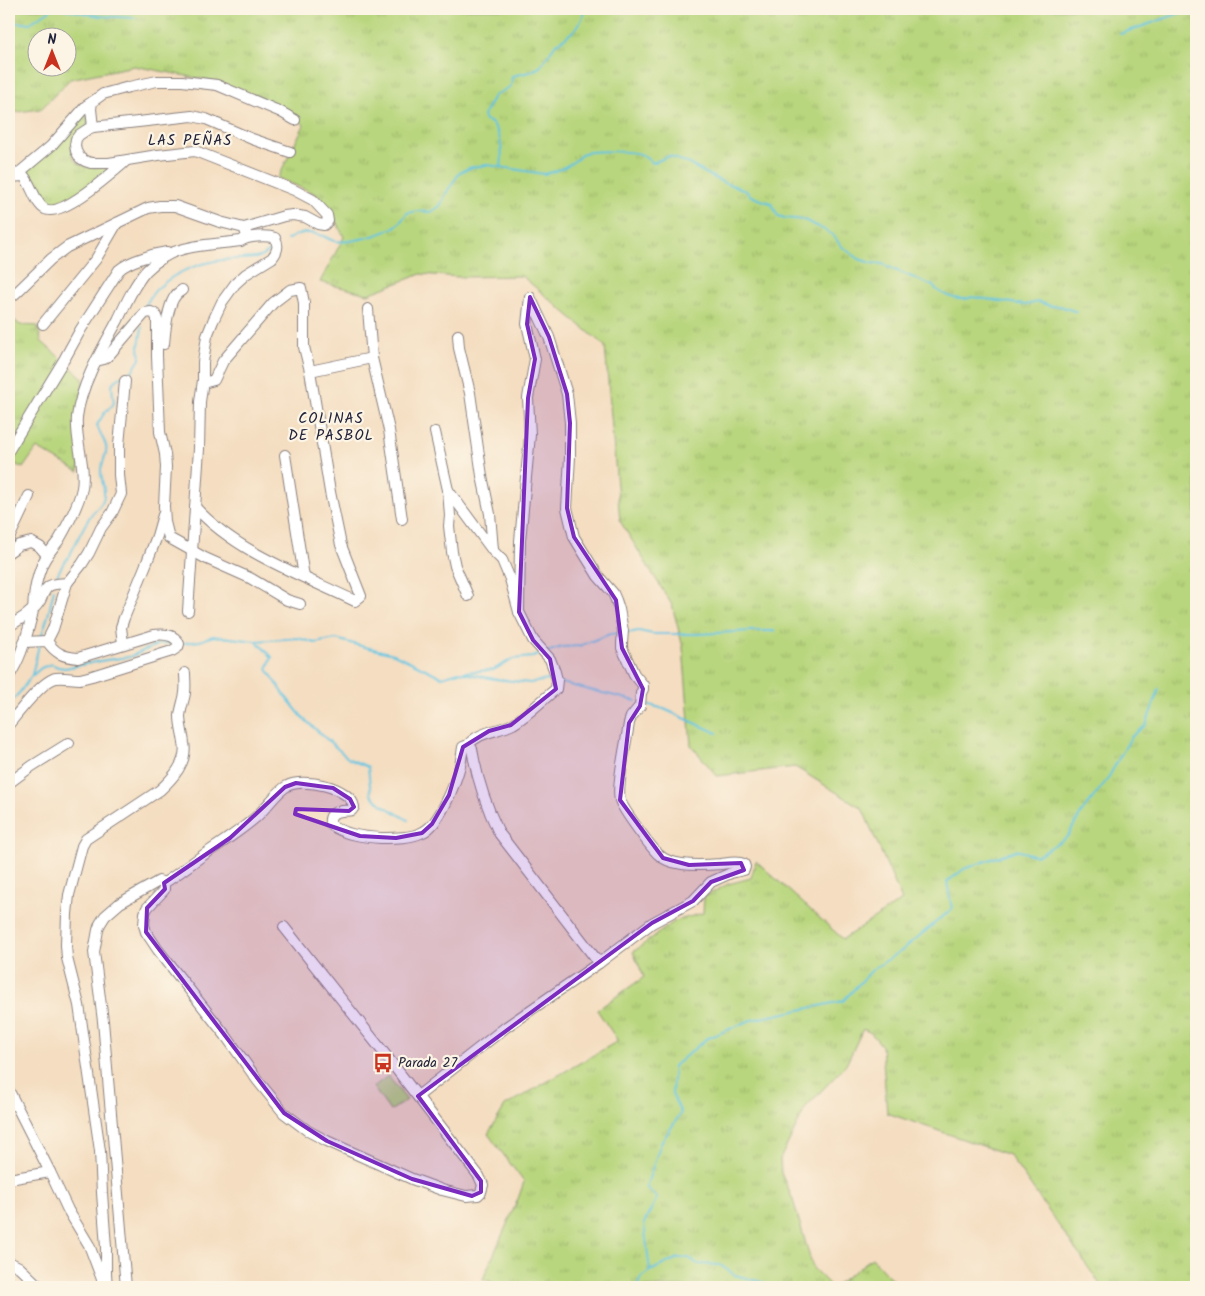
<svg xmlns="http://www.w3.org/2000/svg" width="1205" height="1296" viewBox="0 0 1205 1296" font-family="Kalam,sans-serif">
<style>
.grass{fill:url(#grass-tufts);stroke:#6d7c5c;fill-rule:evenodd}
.pitch{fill:#b8d67d;stroke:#6d7c5c}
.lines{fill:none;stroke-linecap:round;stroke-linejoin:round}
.stream{stroke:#64c5e2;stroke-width:2}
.minor-casing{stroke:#8b807e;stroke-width:12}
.minor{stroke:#fff;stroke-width:10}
.marked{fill:#7b2cbf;fill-opacity:0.2;stroke:#7b2cbf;stroke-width:4;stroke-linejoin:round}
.labels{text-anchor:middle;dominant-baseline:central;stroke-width:4.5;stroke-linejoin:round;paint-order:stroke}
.poi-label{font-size:14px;fill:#22223b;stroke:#fcf5e5;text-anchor:start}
.neighbourhood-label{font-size:15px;letter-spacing:1px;fill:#22223b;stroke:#fcf5e5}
</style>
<defs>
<pattern id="grass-tufts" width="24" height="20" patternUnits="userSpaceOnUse" patternTransform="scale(1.25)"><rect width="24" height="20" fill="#b8d67d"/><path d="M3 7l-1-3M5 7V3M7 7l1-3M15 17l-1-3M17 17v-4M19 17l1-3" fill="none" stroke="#9eb76d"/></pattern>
</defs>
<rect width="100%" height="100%" fill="#fcf5e5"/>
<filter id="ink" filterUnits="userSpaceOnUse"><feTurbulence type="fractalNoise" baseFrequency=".02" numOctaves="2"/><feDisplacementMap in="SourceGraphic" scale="10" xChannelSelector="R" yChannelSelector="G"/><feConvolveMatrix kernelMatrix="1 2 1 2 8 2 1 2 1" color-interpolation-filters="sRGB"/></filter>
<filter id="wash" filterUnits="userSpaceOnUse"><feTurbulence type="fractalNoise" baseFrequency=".0096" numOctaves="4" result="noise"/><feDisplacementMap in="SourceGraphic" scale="20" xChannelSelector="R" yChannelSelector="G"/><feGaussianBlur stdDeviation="1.12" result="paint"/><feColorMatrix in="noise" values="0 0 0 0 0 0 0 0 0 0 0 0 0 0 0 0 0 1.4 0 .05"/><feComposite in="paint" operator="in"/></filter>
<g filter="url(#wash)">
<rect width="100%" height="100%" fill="#f4ddc0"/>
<g class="grass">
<path d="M9,9h111l22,2v-2h1054v1278h-94l-93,-132 -122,-42 -5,-67 -11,-13 -8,-4 -17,36 -40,42 -26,52 1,14 12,27 20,68 19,19h-325l-24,-8 35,-80 6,-17 -36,-48 17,-28 113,-65 -21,-31 47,-33 -11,-25 42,-31 28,-8 1,-16 24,-13 23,-6 5,-17 87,78 59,-39 -40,-92 -67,-41 -78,9 -26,-31 -8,-98 -11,-42 -52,-84 -15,-175 -83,-70 -63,1 -38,-3 -53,20 -48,-12 24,-45 -14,-27 -14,-16 -38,-16 26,-53 -7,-8 -84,-36 -79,-15 -64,13 -29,30 -32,4zM38,38h30v30h-30z"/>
<path d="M87,109l1,16 -17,23c1,3 1,8 3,11 9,13 30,7 43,6l-18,17 -39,23 -8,1 -7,-3 -17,-27 -1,-4z"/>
<polygon points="9,316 20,325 38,326 41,341 83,378 79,472 37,448 23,468 9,461"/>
<polygon points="872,1258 899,1287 833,1287"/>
</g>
<polygon class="pitch" points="388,1076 407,1100 390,1111 373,1087"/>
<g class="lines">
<g class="stream">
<polyline points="64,9 99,16 136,18"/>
<polyline points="9,23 30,23 52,9"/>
<polyline points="1120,34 1192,9"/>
<path d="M501,168c2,-14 1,-44 -16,-48l-2,-4 11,-20 17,-10 1,-10 18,-4 10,-5 15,-22 16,-12 6,-6 5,-8 3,-10"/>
<path d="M287,240c12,-8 22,-9 36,-4 4,2 8,4 11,5 15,3 52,-7 63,-16 4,-3 7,-8 10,-12l11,-2 12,1 4,-2 6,-4 8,-16 12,-18 12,-5 16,-2 56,9c13,-2 22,-7 32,-14 2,-2 4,-4 6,-6 7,-4 49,-3 58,0 4,2 9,6 13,9l16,-7 18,7 37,20 14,4 8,4 5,5 10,4 10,3 7,13 7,2 19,2 15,7 14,8 8,11 18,13 12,4 12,1 5,3 45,19c5,7 23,14 31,13 2,0 6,-1 8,-2l53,8 13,-3 13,4h9l17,6"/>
<path d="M144,308c4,-6 7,-14 13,-19 21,-20 50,-29 78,-30 16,-1 23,2 36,-9"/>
<path d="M56,580c3,-14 9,-16 15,-27 6,-13 12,-26 20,-38 4,-5 10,-9 12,-15 4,-10 -3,-21 -2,-31 1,-8 7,-14 5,-23 -2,-7 -7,-13 -9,-21l8,-13 6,-5 3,-4 -2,-16 1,-5 20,-12 7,-11 -1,-13 3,-19"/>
<polyline points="627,633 639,631 653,634 700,634 751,631 774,631"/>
<polyline points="41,637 48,616 54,589"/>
<polyline points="256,641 272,657 267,669 286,697 303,718 349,759 368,767 371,795 384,806 408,820"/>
<polyline points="184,643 200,641 213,636 256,641 298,638 315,643 336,639 365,647 394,654 442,677 459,672 495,679 530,683 547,680 554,681"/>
<polyline points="547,652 562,647 579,646 610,634 620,633"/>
<polyline points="464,672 493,670 513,659 533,657 541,654"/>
<polyline points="33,675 41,668 51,664 58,667 65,668 106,660 129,657 159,644 172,643"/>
<polyline points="561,683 636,701"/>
<polyline points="643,703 664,709 717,733"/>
<polyline points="9,704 20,692 32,675 39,645"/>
<polyline points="650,1271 678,1258 689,1258 698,1264 720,1265 735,1275 765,1283 774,1287"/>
<polyline points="9,1282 18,1287"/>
<polyline points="637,1287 641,1277 650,1271 644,1223 657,1198 646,1187 661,1143 681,1113 672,1094 674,1066 706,1039 751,1020 843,1001 873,969 900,952 952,909 947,882 964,869 1016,850 1037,856 1067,837 1082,812 1107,780 1131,737 1146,725 1159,689"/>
</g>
</g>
</g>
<g filter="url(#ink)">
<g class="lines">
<defs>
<g id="minor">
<polyline points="93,127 91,109 92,102 103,94 129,87 157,81 182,81 217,85 281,112 295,120"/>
<polyline points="15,176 51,146 86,106 92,102"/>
<path d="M9,177l15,-1c7,8 12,29 21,33 17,9 68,-37 81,-48"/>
<polyline points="244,228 284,216 293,215 305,217 318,224 324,225 328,221 327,215 313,200 294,190 195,151 158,155 109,163 91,163 85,161 80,158 76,151 75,145 76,139 79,135 88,129 93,127 192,116 206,119 252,139 290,152"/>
<polyline points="9,299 18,291 51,259 67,247 148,208 160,206 175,206 220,222 244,228 246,233"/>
<polyline points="368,309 372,358 389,430 402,519"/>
<polyline points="43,324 96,259 117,223"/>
<polyline points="458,335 459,348 470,393 482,476 490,514 493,550"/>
<path d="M164,344c1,-12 4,-40 12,-49 1,-2 4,-3 6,-5"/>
<polyline points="96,361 104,359 109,355 145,313 151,312 155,314 157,319 157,356 160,432 165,454 166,467 164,506 165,522 169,538 205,558 250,578 287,600 300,604"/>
<polyline points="310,371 372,358"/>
<polyline points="435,432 448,490 450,516 449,526 452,552 455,566 468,596"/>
<path d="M9,450l56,-92 16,-29 38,-59c10,-9 34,-16 48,-18"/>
<polyline points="285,455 304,577"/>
<path d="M448,490l45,61 9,9 8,19 9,33 14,28 17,19 5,13 2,8 -1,9c-14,11 -28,26 -43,35 -16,8 -34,7 -46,22"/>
<path d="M195,507c41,45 106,68 160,94l6,-5 -20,-51 -11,-53 -20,-121 -6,-24v-44l-3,-15 -11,2 -17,13 -50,58 -9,19 -11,3"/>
<polyline points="9,538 29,496"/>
<polyline points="9,552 19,545 31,542 40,547 47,555"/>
<path d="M9,626c12,-7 23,-13 31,-25 2,-4 4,-11 8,-14 4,-4 13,-3 19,-4"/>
<polyline points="47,641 53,629 67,583 82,564 89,553 101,528 112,513 121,494 119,475 119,445 125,381"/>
<polyline points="123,644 121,627 124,618 147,562 157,536 163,515"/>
<path d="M9,676c10,-15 15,-31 20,-49 1,-6 4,-12 4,-18 1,-4 0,-7 1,-11 1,-11 4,-23 8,-33 4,-10 11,-17 17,-25 8,-14 20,-36 23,-52 4,-23 -7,-47 -5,-71 4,-33 25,-68 41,-97 8,-17 16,-35 28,-49 5,-5 11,-10 18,-14 18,-12 55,-13 77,-16 6,-5 26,-6 34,-3 4,7 3,13 -3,20l-26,16 -11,10 -13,18 -9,19 -6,15 -4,26v18l-3,22 -1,47 -11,162"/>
<path d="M9,724c9,-11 34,-44 47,-46 8,-1 16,1 24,1 4,-1 8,-2 12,-3l80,-25 6,-4 1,-3c-4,-10 -16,-10 -25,-9l-76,23c-15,-1 -23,-5 -31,-17l-23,1"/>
<polyline points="9,783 32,766 69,743"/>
<path d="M164,883c16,-10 31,-23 47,-33 15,-10 30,-20 44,-32 10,-8 22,-27 32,-32 16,-9 64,1 67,21l-2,3c-10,2 -24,-1 -22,14 14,11 34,13 51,14 14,0 30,0 42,-6 17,-8 32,-48 37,-66 1,-6 2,-12 3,-19 4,-2 6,-2 9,2 5,30 14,57 27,84l100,130"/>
<polyline points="9,1091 50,1172 68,1210 89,1245 103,1282"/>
<path d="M418,1096l88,-69 93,-64 53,-40 41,-22 18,-19 20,-9 13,-3 1,-3 -1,-3c-7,-3 -15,-1 -23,0 -12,1 -26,2 -39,0 -8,-1 -18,-4 -24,-10 -8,-8 -35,-44 -38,-54 -4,-14 7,-61 9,-77l2,-6 9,-11 1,-13 2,-4v-4l-9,-11 -12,-26v-5l1,-12 -4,-22 -3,-9 -3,-7 -15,-17 -24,-39 -7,-29 3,-51v-34l-3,-29 -18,-57 -19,-40 -3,27 8,35 -7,39 2,37 -10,106 -1,71"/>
<polyline points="9,1179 50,1172"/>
<polyline points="9,1262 19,1267 40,1287"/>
<path d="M107,1287l-1,-14v-26l-4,-54 -2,-42 -21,-146 -12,-47 -1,-13 1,-31 2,-19 13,-49 4,-7 74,-49c13,-12 28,-28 24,-47 -1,-9 -4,-18 -4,-27 1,-9 4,-16 5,-23 1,-7 0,-14 0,-20"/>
<polyline points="126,1287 103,1021 94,952 98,930 100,924 105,916 120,903 159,881 164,883 164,890 147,908 145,913 144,925 146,932 158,950 226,1036 258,1081 284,1113 308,1131 327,1141 412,1179 442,1190 466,1196 478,1195 481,1192 483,1185 479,1176 384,1053 284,927"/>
</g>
</defs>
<use href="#minor" class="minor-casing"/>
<use href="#minor" class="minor"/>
</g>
</g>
<path class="marked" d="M530,297l19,40 18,57 3,29 -3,85 7,29 42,63 6,48 21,41 -3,17 -11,17 -9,77 43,58 26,7 52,-2 3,7 -33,12 -18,19 -41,22 -234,173 63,85v11l-9,4 -60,-17 -85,-38 -43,-28 -138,-181 1,-24 18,-19 -1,-6 66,-45 55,-51 11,-4 37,5 17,11 4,8 -5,4 -53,-2 -1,5 65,22 36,2 26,-5 10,-9 17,-29 14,-48 26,-16 22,-6 45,-36 -6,-30 -17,-19 -14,-28 9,-214 7,-39 -8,-35z"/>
<defs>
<symbol id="bus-bare" viewBox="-9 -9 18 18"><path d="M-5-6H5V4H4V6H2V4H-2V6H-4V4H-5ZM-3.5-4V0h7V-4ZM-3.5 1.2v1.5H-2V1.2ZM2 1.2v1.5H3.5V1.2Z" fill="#c8321e" stroke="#fcf5e5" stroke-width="2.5" paint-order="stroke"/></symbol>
</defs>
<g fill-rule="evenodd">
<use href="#bus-bare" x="369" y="1049" width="28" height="28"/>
</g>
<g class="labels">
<g class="poi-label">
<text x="398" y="1063">Parada 27</text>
</g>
<g class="neighbourhood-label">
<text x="190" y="141">LAS PEÑAS</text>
<text x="331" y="419">COLINAS<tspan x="331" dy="17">DE PASBOL</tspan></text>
</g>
</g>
<rect width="1205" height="1296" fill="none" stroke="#fcf5e5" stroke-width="30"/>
<g transform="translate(52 52)"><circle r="24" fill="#fcf5e5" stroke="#a5a1a1"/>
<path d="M0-4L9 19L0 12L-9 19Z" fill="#c8321e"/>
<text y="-8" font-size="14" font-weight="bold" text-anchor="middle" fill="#22223b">N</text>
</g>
</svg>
